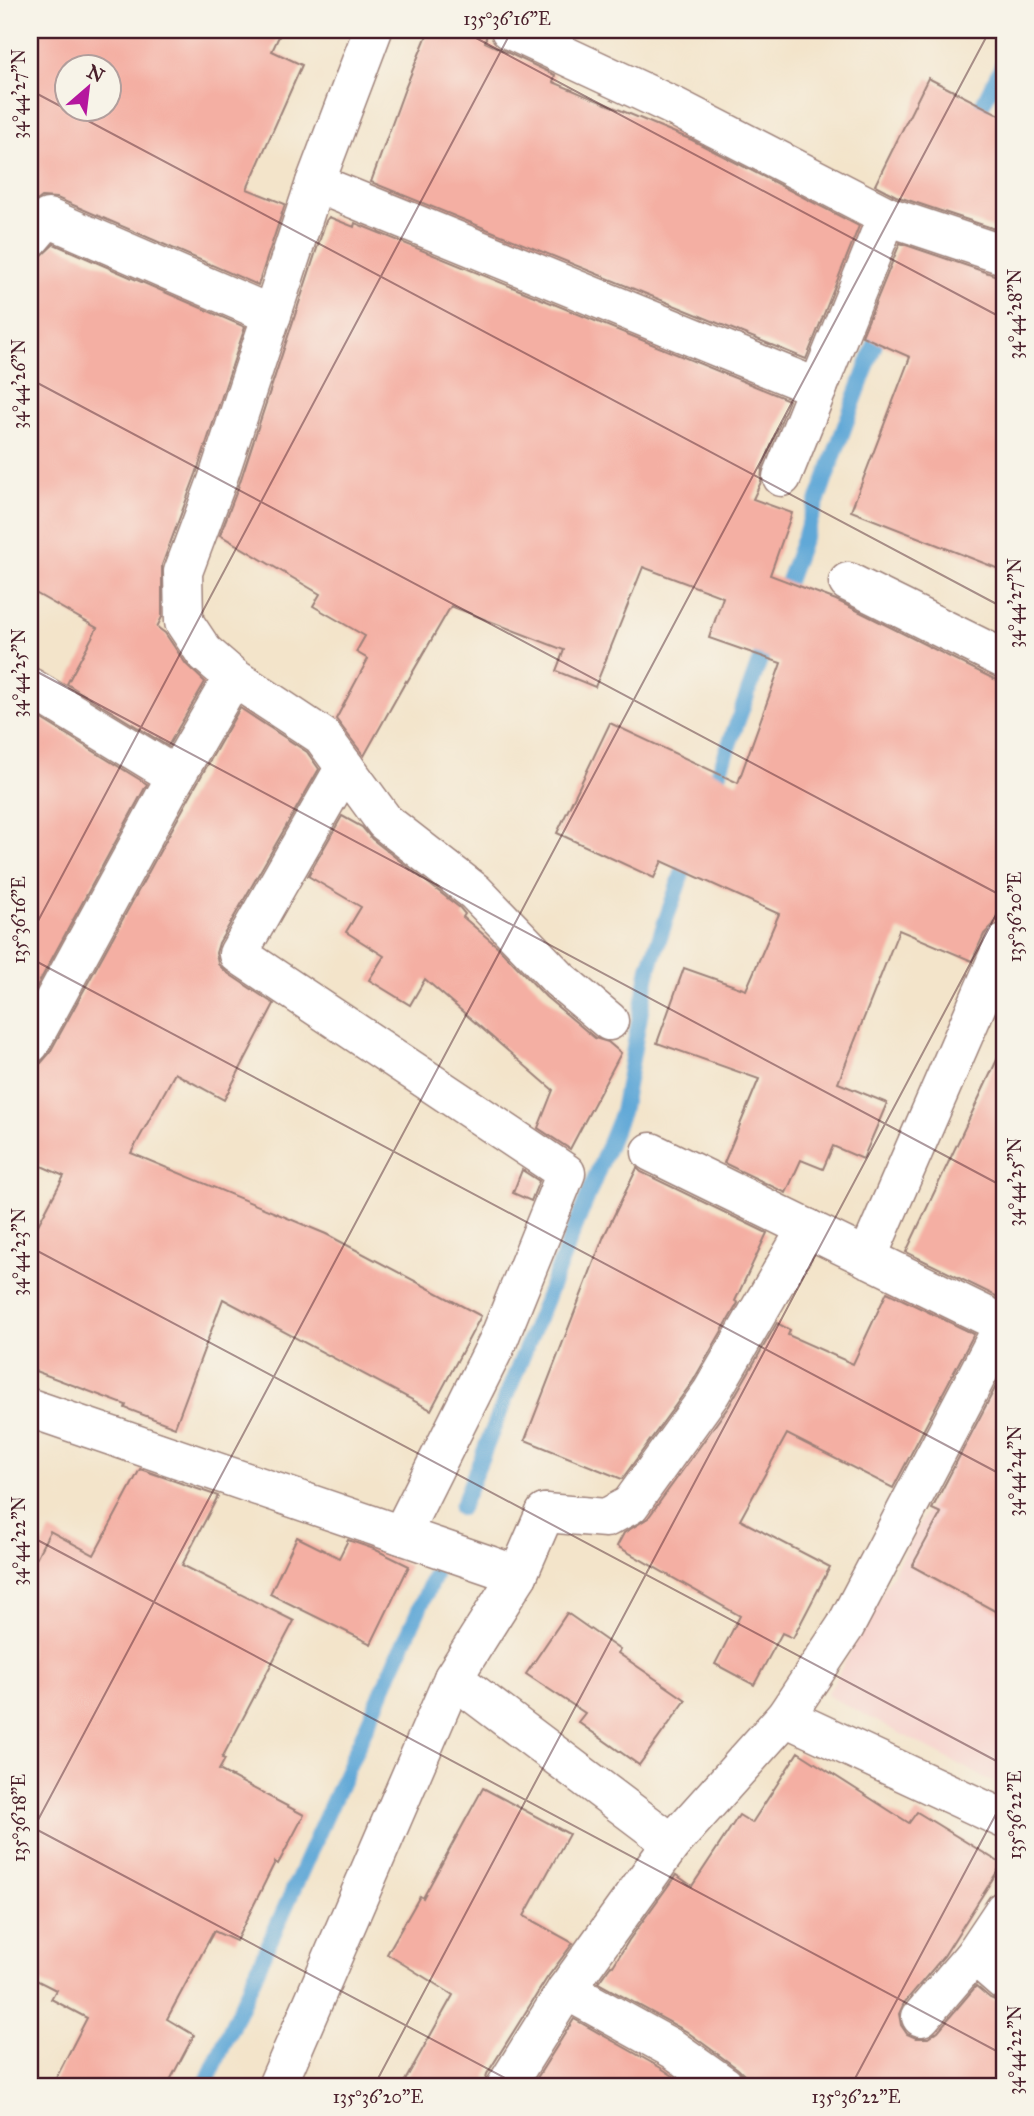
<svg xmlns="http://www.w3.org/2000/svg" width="1034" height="2116" viewBox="0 0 1034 2116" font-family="'IM FELL Great Primer',serif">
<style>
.built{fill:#f7d0cb}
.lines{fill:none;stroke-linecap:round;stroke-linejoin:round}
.stream{stroke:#60a8d7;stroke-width:16}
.building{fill:#f4afa3;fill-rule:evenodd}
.minor-casing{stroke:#9e827a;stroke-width:41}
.tertiary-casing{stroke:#9e827a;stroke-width:41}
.minor{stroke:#fff;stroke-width:38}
.tertiary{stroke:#fff;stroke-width:38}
.ticks{fill:none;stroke:#4a1f2b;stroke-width:2;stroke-opacity:0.45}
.neatline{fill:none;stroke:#4a1f2b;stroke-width:2.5}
.ticks-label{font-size:18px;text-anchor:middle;fill:#4a1f2b}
</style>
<rect width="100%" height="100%" fill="#f7f3e8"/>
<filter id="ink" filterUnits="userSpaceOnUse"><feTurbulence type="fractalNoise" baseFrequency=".0143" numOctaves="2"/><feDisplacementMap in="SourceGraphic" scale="14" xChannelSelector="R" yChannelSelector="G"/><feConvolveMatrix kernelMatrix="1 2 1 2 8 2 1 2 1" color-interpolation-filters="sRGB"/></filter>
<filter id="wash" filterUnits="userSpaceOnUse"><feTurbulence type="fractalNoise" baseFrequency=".00686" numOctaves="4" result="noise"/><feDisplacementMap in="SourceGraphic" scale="28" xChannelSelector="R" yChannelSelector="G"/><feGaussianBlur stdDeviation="1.57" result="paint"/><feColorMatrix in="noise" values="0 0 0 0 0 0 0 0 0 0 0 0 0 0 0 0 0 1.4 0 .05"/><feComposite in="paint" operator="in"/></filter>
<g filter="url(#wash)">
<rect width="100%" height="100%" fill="#f3e4ca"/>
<polygon class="built" points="1004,1368 1004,1788 827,1695"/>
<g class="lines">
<g class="stream">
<polyline points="973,123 1004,62"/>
<polyline points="781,600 883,322"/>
<polyline points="711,794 768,638"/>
<polyline points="461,1508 622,1112 649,968 690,851"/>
<polyline points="205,2086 434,1576"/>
</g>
</g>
<g id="blocks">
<g class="building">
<path d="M30,30h252l-10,21 30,14 -55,124 38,15 -27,81 -201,-87 -15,-1 -12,9zM66,66h42v42h-42z"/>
<polygon points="429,30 488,30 485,42 555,75 553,82 692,140 859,226 806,359 371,182 404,91"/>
<polygon points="928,78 1004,117 1004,232 896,196 875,185"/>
<polygon points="329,217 354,227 355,223 789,400 762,469 761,482 753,499 792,513 770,575 836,600 994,679 1004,681 1004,897 993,925 984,934 972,961 899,930 838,1083 887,1103 863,1159 833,1146 823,1169 801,1160 786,1193 724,1163 759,1079 657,1043 684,968 746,990 779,914 662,861 654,878 557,833 610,723 738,783 781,663 709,638 723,597 643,567 595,687 556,671 564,650 451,606 407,682 406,681 364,756 336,719 368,659 356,652 365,636 313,606 320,594 220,535 238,488 326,221"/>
<polygon points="900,243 997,276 1004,276 1004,571 851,511 910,357 862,336"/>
<polygon points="54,244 245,327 196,474 162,565 162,617 157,627 165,633 186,664 205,682 168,746 67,684 97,628 30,590 30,260 38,259"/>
<polygon points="240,708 307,752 319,769 219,943 216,953 218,964 226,972 274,1004 224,1100 175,1073 131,1153 326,1234 481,1316 431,1410 223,1299 175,1427 125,1408 126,1405 30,1369 30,1240 64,1176 30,1161 30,1066 41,1063 49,1054 195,787"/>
<polygon points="30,712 147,784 30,999"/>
<polygon points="342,816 362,827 372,839 460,908 465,914 463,917 498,947 546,997 595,1038 608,1042 621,1053 570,1149 538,1128 553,1090 425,979 410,1005 369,980 384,956 346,932 361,907 308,876"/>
<polygon points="1004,1045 1004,1300 906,1252"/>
<polygon points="637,1168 641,1172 767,1233 735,1301 738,1303 693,1381 622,1479 525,1440 604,1236"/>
<polygon points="522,1170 539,1181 531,1201 513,1193"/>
<polygon points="887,1292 974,1334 893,1488 787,1434 740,1520 830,1567 793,1638 782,1633 754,1685 715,1664 740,1616 617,1546 624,1533 648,1518 729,1406 777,1323 790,1330 788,1335 853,1364"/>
<polygon points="1004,1371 1004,1616 912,1566 941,1513 932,1509"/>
<polygon points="140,1469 218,1496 182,1565 294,1621 222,1758 225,1759 219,1770 304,1815 278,1864 275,1862 236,1941 214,1931 167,2019 194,2035 167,2086 52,2086 87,2018 51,1999 56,1990 30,1977 30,1570 50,1531 94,1555"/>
<polygon points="297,1537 339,1558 348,1540 374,1549 409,1566 371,1644 270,1594"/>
<polygon points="567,1613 620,1650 618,1653 686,1700 639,1765 578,1722 585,1713 526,1674"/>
<polygon points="798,1752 909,1823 917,1812 1002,1864 944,1956 904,2003 899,2014 901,2025 907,2034 916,2038 928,2038 938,2031 976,1986 990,1998 999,2002 1004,2002 1004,2086 747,2086 745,2076 738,2069 686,2031 598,1983 611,1965 613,1966 629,1940 676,1875 692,1886 739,1815 752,1823"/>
<polygon points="483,1788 569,1834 524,1916 573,1943 547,1978 487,2074 484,2086 402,2086 453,1995 387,1954 420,1896 423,1898"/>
<polygon points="574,2019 661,2068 688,2086 532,2086"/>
</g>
</g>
</g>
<g filter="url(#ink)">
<use href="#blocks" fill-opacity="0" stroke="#9e827a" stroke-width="2"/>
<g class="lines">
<defs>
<g id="minor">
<polyline points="373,30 315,183 217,481 183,572 184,622 204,652 233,677 322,736 385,822 475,892 560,980 609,1021"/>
<polyline points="510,30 673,106 887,216 1004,255"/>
<polyline points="315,183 818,388"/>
<polyline points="30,239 48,218 272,315"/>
<polyline points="782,477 887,216"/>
<polyline points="848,582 1004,659"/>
<polyline points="30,687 176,776"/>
<polyline points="345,767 238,954 566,1173 498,1341 401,1535"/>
<polyline points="30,1044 176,776 233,677"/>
<polyline points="651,1152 1003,1324"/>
<polyline points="867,1258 1004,943"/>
<polyline points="30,1408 518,1575"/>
<polyline points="545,1513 606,1518 630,1505 711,1393 807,1228"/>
<polyline points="453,1678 672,1843"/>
<polyline points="785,1717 1004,1819"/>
<polyline points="974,1955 1004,1981"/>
<polyline points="566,1990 673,2049 725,2086"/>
<polyline points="921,2017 974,1955 1004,1910"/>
<polyline points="506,2086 566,1990 672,1843 785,1717 845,1627 1004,1324"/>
</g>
<polyline id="tertiary" points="277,2086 453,1678 518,1575 545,1513"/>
</defs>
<use href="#minor" class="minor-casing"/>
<use href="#tertiary" class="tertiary-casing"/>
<use href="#minor" class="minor"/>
<use href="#tertiary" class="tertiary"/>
</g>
</g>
<path class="ticks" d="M461,30l543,289M30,38l4,-8M30,90l974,518M30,379l974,518M30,668l974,519M30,936l482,-906M30,958l974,518M30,1247l974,518M30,1536l974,519M30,1826l490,260M30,1835l960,-1805M374,2086l630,-1186M851,2086l153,-287"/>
<rect width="1034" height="2116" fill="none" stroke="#f7f3e8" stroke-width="77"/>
<g transform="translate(88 88) rotate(28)"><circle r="33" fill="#f7f3e8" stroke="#b29e9c" stroke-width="2"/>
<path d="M0-5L12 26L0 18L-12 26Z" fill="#b5179e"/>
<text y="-10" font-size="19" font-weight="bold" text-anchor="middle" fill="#4a1f2b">N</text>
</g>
<rect x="38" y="38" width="958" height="2040" class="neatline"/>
<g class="ticks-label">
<text x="507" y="25">135°36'16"E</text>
<text transform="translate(19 94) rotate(-90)" y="6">34°44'27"N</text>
<text transform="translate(1015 314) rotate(-90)" y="6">34°44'28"N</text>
<text transform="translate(19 384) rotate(-90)" y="6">34°44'26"N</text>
<text transform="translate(1015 603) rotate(-90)" y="6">34°44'27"N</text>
<text transform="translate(19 673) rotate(-90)" y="6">34°44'25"N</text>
<text transform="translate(1015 917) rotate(-90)" y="6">135°36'20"E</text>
<text transform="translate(19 920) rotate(-90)" y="6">135°36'16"E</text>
<text transform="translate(1015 1182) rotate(-90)" y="6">34°44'25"N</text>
<text transform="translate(19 1252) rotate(-90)" y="6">34°44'23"N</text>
<text transform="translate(1015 1471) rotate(-90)" y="6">34°44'24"N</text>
<text transform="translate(19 1541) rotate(-90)" y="6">34°44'22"N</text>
<text transform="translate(1015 1815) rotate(-90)" y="6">135°36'22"E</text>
<text transform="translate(19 1818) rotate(-90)" y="6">135°36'18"E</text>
<text transform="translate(1015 2050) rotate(-90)" y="6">34°44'22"N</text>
<text x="378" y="2103">135°36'20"E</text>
<text x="856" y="2103">135°36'22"E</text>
</g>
</svg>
